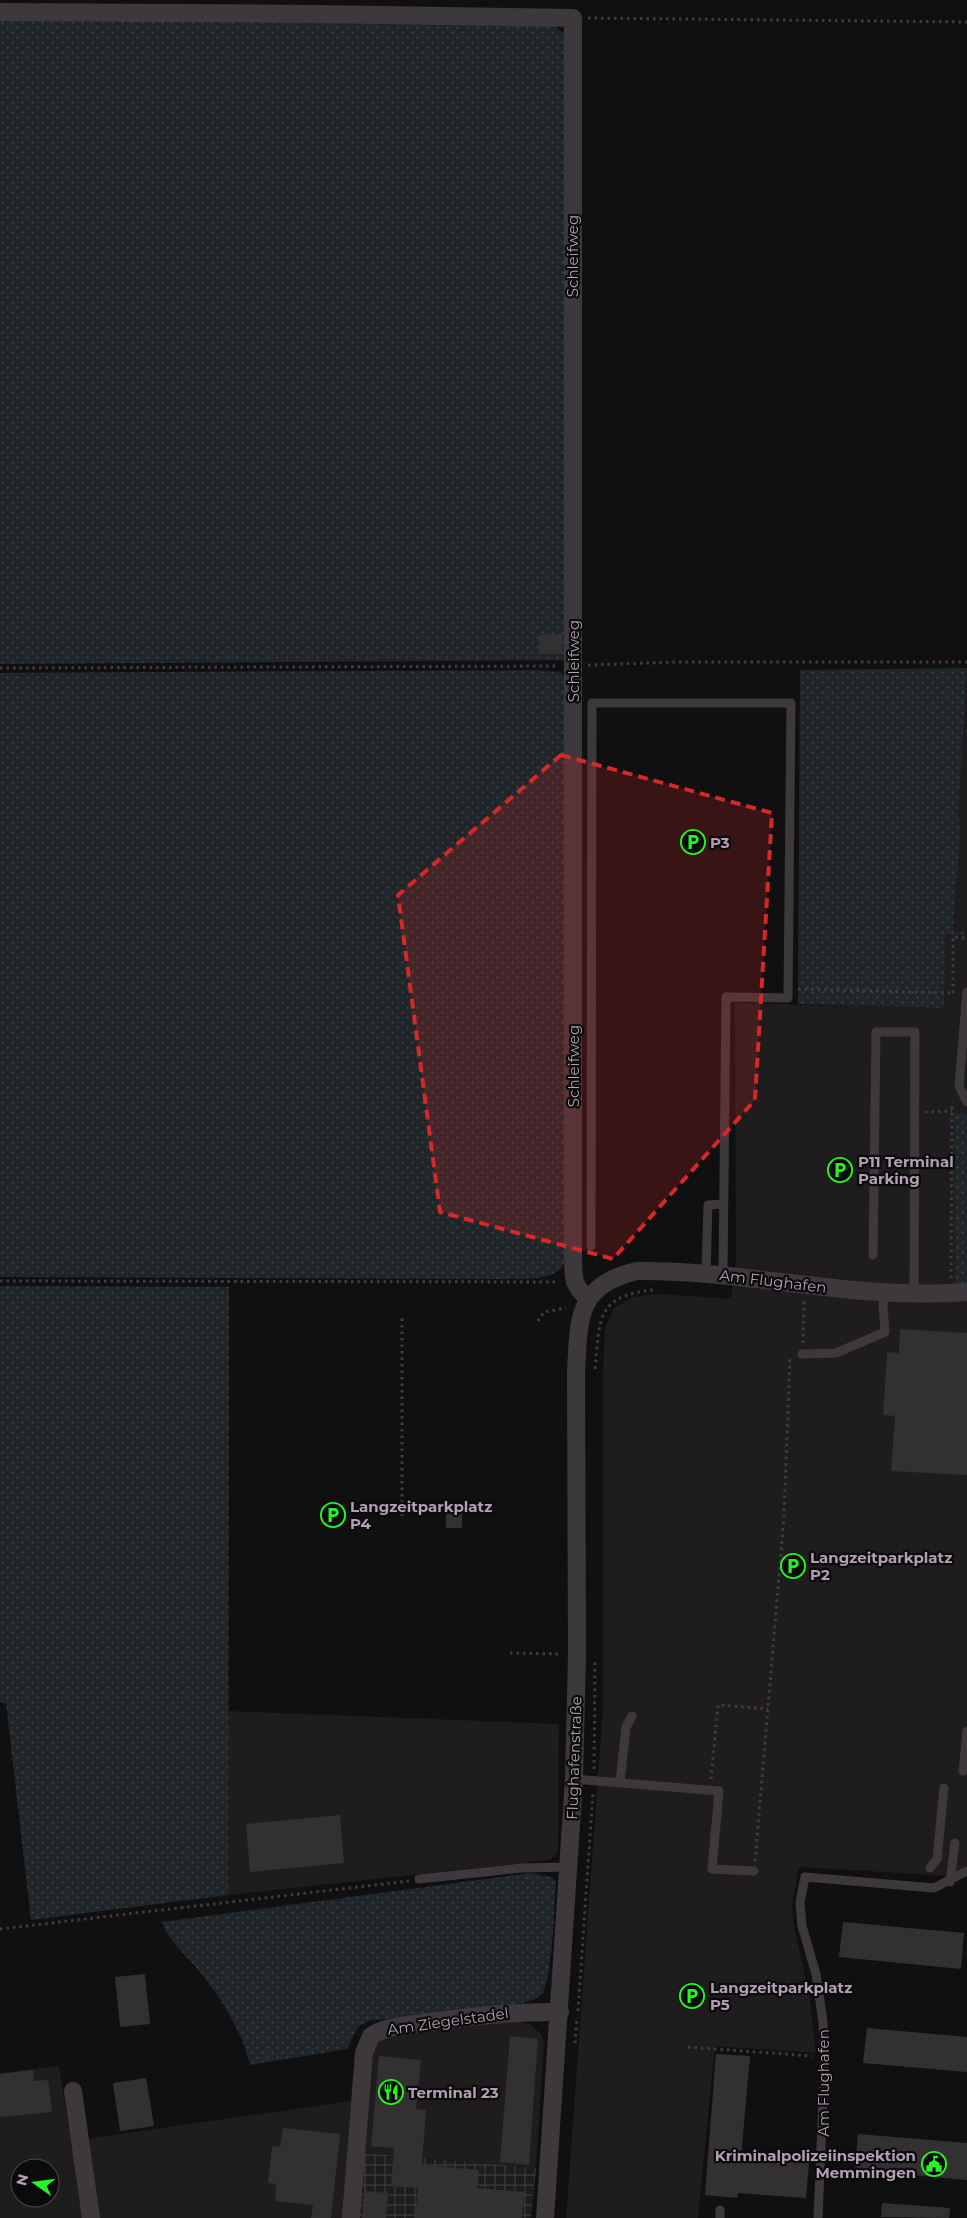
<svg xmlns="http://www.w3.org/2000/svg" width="967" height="2218" viewBox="0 0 967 2218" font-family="Montserrat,sans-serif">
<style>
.built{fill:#1e1c1d;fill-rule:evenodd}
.industrial{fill:url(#industrial-grid)}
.grass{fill:url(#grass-dots)}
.building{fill:#333032}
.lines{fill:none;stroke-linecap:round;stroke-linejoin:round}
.path{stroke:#423b42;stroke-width:3;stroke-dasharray:2.5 4;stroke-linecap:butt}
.service{stroke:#3d383c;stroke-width:9}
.minor{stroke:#3d383c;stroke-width:18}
.marked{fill:#d62828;fill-opacity:0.2;stroke:#d62828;stroke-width:4;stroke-dasharray:10 6;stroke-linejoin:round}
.labels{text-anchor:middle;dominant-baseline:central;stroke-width:4.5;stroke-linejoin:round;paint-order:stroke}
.street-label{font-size:15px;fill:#b2a0b2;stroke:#0c0b0c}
.poi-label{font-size:15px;font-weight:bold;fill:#b2a0b2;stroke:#0c0b0c;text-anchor:start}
</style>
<defs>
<pattern id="industrial-grid" width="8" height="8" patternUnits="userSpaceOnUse" patternTransform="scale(1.25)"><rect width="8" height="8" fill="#1e1c1d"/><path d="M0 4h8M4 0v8" fill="none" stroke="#3c3a3b"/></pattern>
<pattern id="grass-dots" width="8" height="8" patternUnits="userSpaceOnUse" patternTransform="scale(1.25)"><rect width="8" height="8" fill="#202529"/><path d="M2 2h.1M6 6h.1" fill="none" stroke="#3e4146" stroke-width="1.8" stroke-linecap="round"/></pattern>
</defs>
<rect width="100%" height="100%" fill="#111011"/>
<g class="built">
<polygon points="947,667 967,668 967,1877 799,1867 792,1906 794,1926 810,1999 816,2053 715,2046 698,2218 566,2218 603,1709 603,1372 605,1328 614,1308 632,1297 657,1294 731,1299 736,1259 735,1003 944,1008"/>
<polygon points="227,1711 559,1724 558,1851 550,1860 228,1895"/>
<polygon points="509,2021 520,2021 531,2025 541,2034 544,2043 536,2168 364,2153 370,2057 375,2043 390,2035"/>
<path d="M59,2066l24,152h-83v-145zM20,2168h30v30h-30z"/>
<polygon points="351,2101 343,2218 99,2218 86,2139"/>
</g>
<polygon class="industrial" points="364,2153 536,2168 531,2218 359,2218"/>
<g class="grass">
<polygon points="0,18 553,25 566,35 567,656 563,660 0,664"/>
<polygon points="967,668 958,818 961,819 953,931 965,932 964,935 945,934 944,1008 798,1004 800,670"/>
<path d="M534,670l26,2 6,6v570c-1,5 0,11 -2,15 -8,19 -41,15 -58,16l-506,-2v-604z"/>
<polygon points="954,1113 967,1114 967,1284 955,1284"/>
<polygon points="0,1286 229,1287 228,1895 31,1920 6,1703 0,1702"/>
<path d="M530,1873l21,4 5,4c-2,20 -3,102 -15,114 -4,4 -13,6 -18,8l-155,18 -10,6 -11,22 -97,16c-9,-37 -31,-71 -56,-100 -13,-15 -25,-24 -32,-43z"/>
</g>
<g class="building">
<polygon points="562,634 562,654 539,654 538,635"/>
<polygon points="900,1329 967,1333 967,1475 891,1471 895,1416 883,1415 887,1352 899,1353"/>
<polygon points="446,1503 462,1504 462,1528 446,1528"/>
<polygon points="340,1815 344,1863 250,1872 246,1824"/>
<polygon points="843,1922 964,1933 961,1969 839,1957"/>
<polygon points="145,1974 150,2024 120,2027 115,1977"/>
<polygon points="867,2028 967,2037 967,2072 863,2063"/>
<polygon points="510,2036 538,2039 529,2165 500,2162"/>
<polygon points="716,2054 750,2056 741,2158 809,2163 806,2198 738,2193 737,2198 705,2195"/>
<polygon points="379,2056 421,2060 416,2109 426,2110 422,2165 479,2170 477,2188 524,2192 522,2218 415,2218 418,2188 391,2186 394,2148 371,2146"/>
<polygon points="33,2070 34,2081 48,2080 52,2112 0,2117 0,2074"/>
<polygon points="146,2078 154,2126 120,2131 113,2083"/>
<polygon points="283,2128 340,2134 331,2218 311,2218 313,2205 275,2201 276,2184 268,2183 272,2146 280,2147"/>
<polygon points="858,2134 967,2143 967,2180 855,2170"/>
<polygon points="364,2191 388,2193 386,2218 362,2218"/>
<polygon points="882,2203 950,2208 949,2218 881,2217"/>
</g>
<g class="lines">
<g class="path">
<polyline points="588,18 967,22"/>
<polyline points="588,665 678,662 967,662"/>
<polyline points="0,668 557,666"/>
<polyline points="798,989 953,993"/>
<polyline points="953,993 953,937 967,938"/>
<polyline points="925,1112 952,1111"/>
<polyline points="951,1278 952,1102"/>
<polyline points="0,1281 559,1282"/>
<polyline points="538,1321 544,1312 566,1308"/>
<polyline points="803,1343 804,1300"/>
<path d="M595,1369c5,-49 0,-73 58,-79"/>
<polyline points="402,1516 402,1318"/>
<polyline points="510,1653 560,1654"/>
<polyline points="594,1769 595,1660"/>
<polyline points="711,1779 718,1705 768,1709"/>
<polyline points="755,1861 784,1517 790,1356"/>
<polyline points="0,1929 409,1881"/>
<polyline points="578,2011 593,1792"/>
<polyline points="575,2043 577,2017"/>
<polyline points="688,2047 812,2056"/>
</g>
<g class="service">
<polyline points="967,992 959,1086 967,1102"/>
<polyline points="591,1246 592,703 791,703 788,998 726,997 723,1274"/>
<polyline points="873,1255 876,1032 915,1032 914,1293"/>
<polyline points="706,1273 708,1205 723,1204"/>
<polyline points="802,1354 836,1353 885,1332 883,1307 884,1292"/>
<polyline points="963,1771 967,1731"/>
<polyline points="574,1779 719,1791 712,1869 754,1871"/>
<polyline points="620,1782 626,1727 632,1716"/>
<polyline points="930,1868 937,1859 944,1788"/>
<polyline points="419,1879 521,1868 569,1867"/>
<polyline points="950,1882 955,1843"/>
<polyline points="720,2218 720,2210"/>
<polyline points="818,2218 824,2077 823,2022 816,1974 802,1926 800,1902 805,1877 934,1888 967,1871"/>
</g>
<g class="minor">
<path d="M0,12l316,2 257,4v1234c1,22 -3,32 15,46"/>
<polyline points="73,2091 91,2218"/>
<path d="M351,2218l13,-165 7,-17c17,-11 38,-11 59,-14 43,-6 86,-11 130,-10"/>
<path d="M545,2218l29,-439 3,-125 -1,-283c3,-52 0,-86 61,-100 110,-1 219,30 330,21"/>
</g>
</g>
<path class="marked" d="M561,755l211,58 -17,287 -142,159 -173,-47 -42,-317z"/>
<defs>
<symbol id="parking-ring" viewBox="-11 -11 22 22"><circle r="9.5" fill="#0c0b0c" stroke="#24f622" stroke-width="1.5"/><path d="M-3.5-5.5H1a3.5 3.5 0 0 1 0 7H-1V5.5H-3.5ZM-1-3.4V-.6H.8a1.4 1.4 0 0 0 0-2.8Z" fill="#24f622"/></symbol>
<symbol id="restaurant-ring" viewBox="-11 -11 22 22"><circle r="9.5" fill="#0c0b0c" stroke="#24f622" stroke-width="1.5"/><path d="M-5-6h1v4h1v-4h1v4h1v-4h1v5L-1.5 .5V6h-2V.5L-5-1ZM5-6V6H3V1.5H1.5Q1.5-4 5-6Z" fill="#24f622"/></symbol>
<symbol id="civic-ring" viewBox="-11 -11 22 22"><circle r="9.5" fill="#0c0b0c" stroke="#24f622" stroke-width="1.5"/><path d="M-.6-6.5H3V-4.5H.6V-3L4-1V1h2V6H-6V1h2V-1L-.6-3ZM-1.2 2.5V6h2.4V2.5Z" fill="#24f622"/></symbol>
</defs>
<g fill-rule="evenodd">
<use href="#parking-ring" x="679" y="828" width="28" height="28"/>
<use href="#parking-ring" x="826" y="1156" width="28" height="28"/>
<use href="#parking-ring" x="319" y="1501" width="28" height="28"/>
<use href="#parking-ring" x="779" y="1552" width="28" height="28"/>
<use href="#parking-ring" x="678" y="1982" width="28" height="28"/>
<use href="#restaurant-ring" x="377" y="2078" width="28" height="28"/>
<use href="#civic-ring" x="920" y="2150" width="28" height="28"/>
</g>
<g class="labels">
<g class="street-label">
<text transform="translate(572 256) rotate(-90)">Schleifweg</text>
<text transform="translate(573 661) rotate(-90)">Schleifweg</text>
<text transform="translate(573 1066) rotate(-90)">Schleifweg</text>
<text transform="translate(773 1281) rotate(7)">Am Flughafen</text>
<text transform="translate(574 1758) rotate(-88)">Flughafenstraße</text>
<text transform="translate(448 2021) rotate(-8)">Am Ziegelstadel</text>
<text transform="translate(823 2083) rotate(-90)">Am Flughafen</text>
</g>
<g class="poi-label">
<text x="710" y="842">P3</text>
<text x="858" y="1161">P11 Terminal<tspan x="858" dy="17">Parking</tspan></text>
<text x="350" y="1506">Langzeitparkplatz<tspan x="350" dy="17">P4</tspan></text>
<text x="810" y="1557">Langzeitparkplatz<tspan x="810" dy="17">P2</tspan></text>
<text x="710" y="1987">Langzeitparkplatz<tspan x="710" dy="17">P5</tspan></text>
<text x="408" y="2092">Terminal 23</text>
<text x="916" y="2155" text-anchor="end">Kriminalpolizeiinspektion<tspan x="916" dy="17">Memmingen</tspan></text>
</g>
</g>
<g transform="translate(35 2183) rotate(284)"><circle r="24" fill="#0c0b0c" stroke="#4e474e"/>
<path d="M0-4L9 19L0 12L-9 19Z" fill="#24f622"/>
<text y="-8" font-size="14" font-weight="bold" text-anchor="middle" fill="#b2a0b2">N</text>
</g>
</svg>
